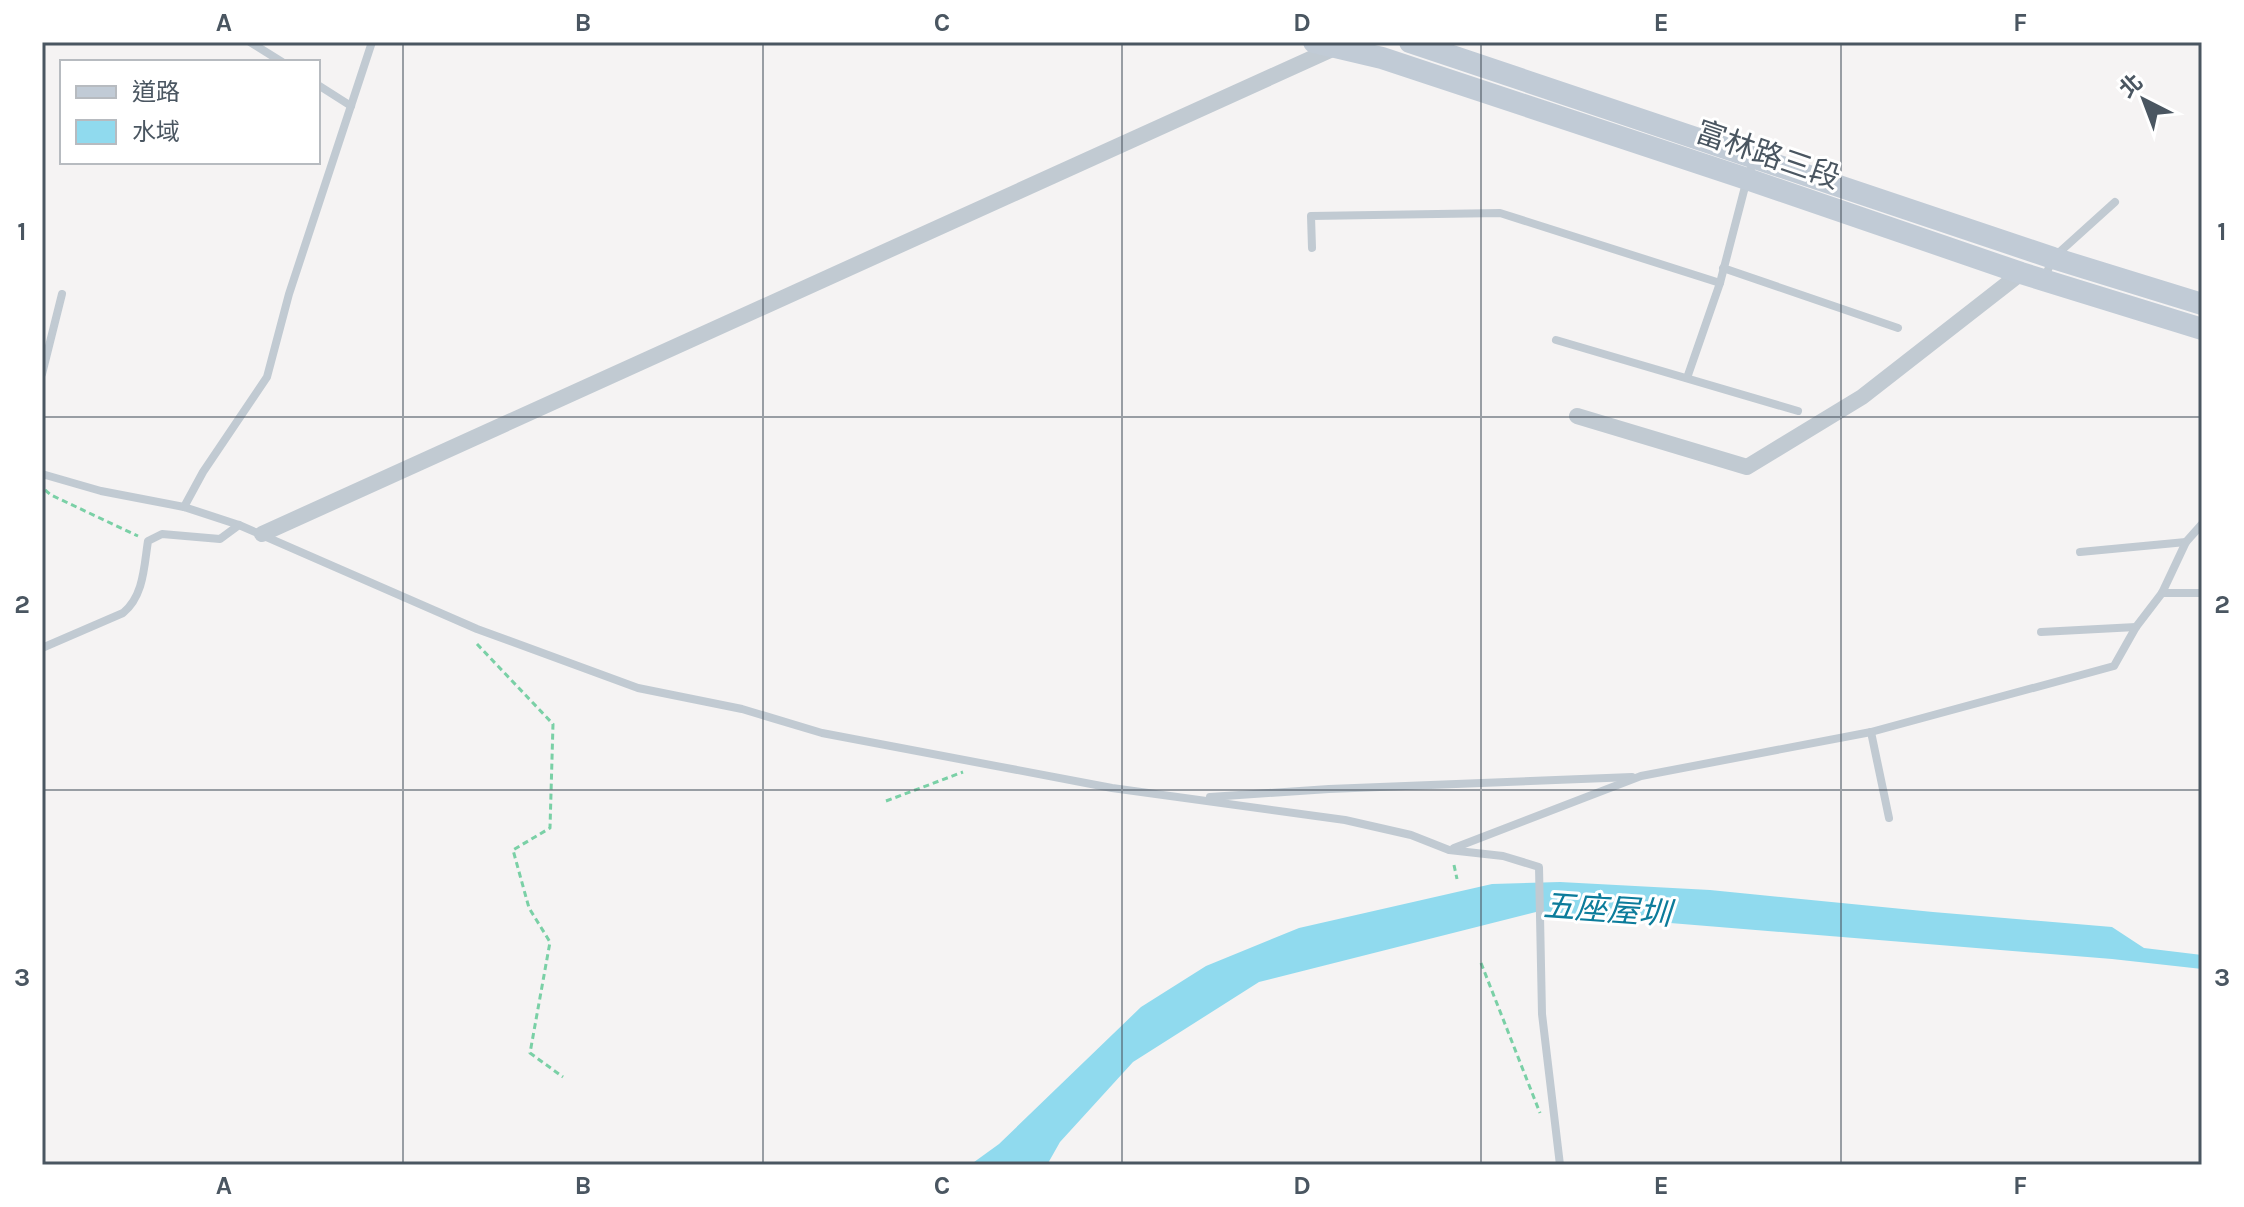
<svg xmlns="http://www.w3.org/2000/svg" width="2244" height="1207" viewBox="0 0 2244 1207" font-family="Karla,'Noto Sans TC',sans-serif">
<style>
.water{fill:#90daee}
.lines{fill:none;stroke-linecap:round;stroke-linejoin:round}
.path{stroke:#7ad0a6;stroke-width:3;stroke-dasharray:6 4;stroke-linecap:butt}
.lane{stroke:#c1cad2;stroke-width:8}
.street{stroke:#c1cad2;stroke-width:16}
.secondary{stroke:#c1cbd6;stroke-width:22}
.grid{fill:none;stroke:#4a5661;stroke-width:2;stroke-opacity:0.55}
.labels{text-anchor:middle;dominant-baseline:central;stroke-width:6;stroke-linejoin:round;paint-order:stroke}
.street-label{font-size:30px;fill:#4a5661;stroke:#fff}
.water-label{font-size:32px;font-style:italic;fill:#0c7c9b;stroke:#fff}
.neatline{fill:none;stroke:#4a5661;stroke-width:3}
.grid-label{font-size:26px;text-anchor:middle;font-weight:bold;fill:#4a5661}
</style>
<rect width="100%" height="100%" fill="#f5f3f3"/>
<polygon class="water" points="1560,882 1710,890 1933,912 2112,927 2144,948 2202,955 2202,969 2112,959 1536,912 1259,982 1133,1062 1060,1142 1047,1165 970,1165 999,1144 1141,1007 1206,966 1299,928 1492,884"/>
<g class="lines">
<g class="path">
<polyline points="45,490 51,495 138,536"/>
<polyline points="477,644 553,724 550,828 513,850 529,908 550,942 530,1053 563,1077"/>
<polyline points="886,801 963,772"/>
<polyline points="1454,865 1457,879"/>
<polyline points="1481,963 1540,1113"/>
</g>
<g class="lane">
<polyline points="250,42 282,62"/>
<polyline points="318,85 351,106"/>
<polyline points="1312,248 1311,216 1500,213 1720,283"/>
<polyline points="1723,268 1898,328"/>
<polyline points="2044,279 2053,258 2115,202"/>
<polyline points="1556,340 1798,411"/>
<polyline points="42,374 62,294"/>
<polyline points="1687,378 1720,283 1747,179 1755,158"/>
<polyline points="42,474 101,491 184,507 239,525 477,629 638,688 742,709 822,733 1112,788 1345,820 1411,835 1449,850 1503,856 1539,867 1542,1014 1560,1165"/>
<polyline points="184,507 203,472 267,377 289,294 372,42"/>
<polyline points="2080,552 2186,542"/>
<polyline points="2162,593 2202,593"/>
<polyline points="2041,632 2136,627"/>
<path d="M42,648l81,-35c21,-17 21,-47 25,-72l14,-7 58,5 19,-14"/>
<polyline points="1871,732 1889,818"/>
<polyline points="1210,797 1329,789 1632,777"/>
<polyline points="1454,848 1641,776 1871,732 2114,666 2136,627 2162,593 2186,542 2202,524"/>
</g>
<g class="street">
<polyline points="1577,416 1747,467 1862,397 2021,273"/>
<polyline points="262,534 1339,46"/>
</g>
<g class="secondary">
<polyline points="1314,42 1382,58 1747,179 2021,273 2202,329"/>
<polyline points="1410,42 2053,258 2202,304"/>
</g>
</g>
<path class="grid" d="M403,42v1123M763,42v1123M1122,42v1123M1481,42v1123M1841,42v1123M42,417h2160M42,790h2160"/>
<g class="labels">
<g class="street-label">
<text transform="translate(1768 155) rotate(19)">富林路三段</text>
</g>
<g class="water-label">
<text transform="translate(1607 910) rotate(4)">五座屋圳</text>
</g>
</g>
<rect width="2244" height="1207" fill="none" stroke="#ffffff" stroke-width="88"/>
<rect x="60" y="60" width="260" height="104" fill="#ffffff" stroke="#b7bbc0" stroke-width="2"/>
<rect x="76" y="86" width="40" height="12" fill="#c1cbd6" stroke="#b7bbc0" stroke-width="2"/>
<text x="132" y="100" font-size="24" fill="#4a5661">道路</text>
<rect x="76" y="120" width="40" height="24" fill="#90daee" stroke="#b7bbc0" stroke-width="2"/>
<text x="132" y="140" font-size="24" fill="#4a5661">水域</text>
<g transform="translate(2144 100) rotate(318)" stroke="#ffffff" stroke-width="6" paint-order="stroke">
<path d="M0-6L14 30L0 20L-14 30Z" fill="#4a5661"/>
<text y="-12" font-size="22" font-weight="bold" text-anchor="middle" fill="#4a5661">北</text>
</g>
<rect x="44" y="44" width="2156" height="1119" class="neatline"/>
<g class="grid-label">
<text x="224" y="31">A</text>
<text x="583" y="31">B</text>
<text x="942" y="31">C</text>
<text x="1302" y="31">D</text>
<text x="1661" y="31">E</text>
<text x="2020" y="31">F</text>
<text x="22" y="240">1</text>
<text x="2222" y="240">1</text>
<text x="22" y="613">2</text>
<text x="2222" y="613">2</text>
<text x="22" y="986">3</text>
<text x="2222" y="986">3</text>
<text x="224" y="1194">A</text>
<text x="583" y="1194">B</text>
<text x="942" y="1194">C</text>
<text x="1302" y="1194">D</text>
<text x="1661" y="1194">E</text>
<text x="2020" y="1194">F</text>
</g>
</svg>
